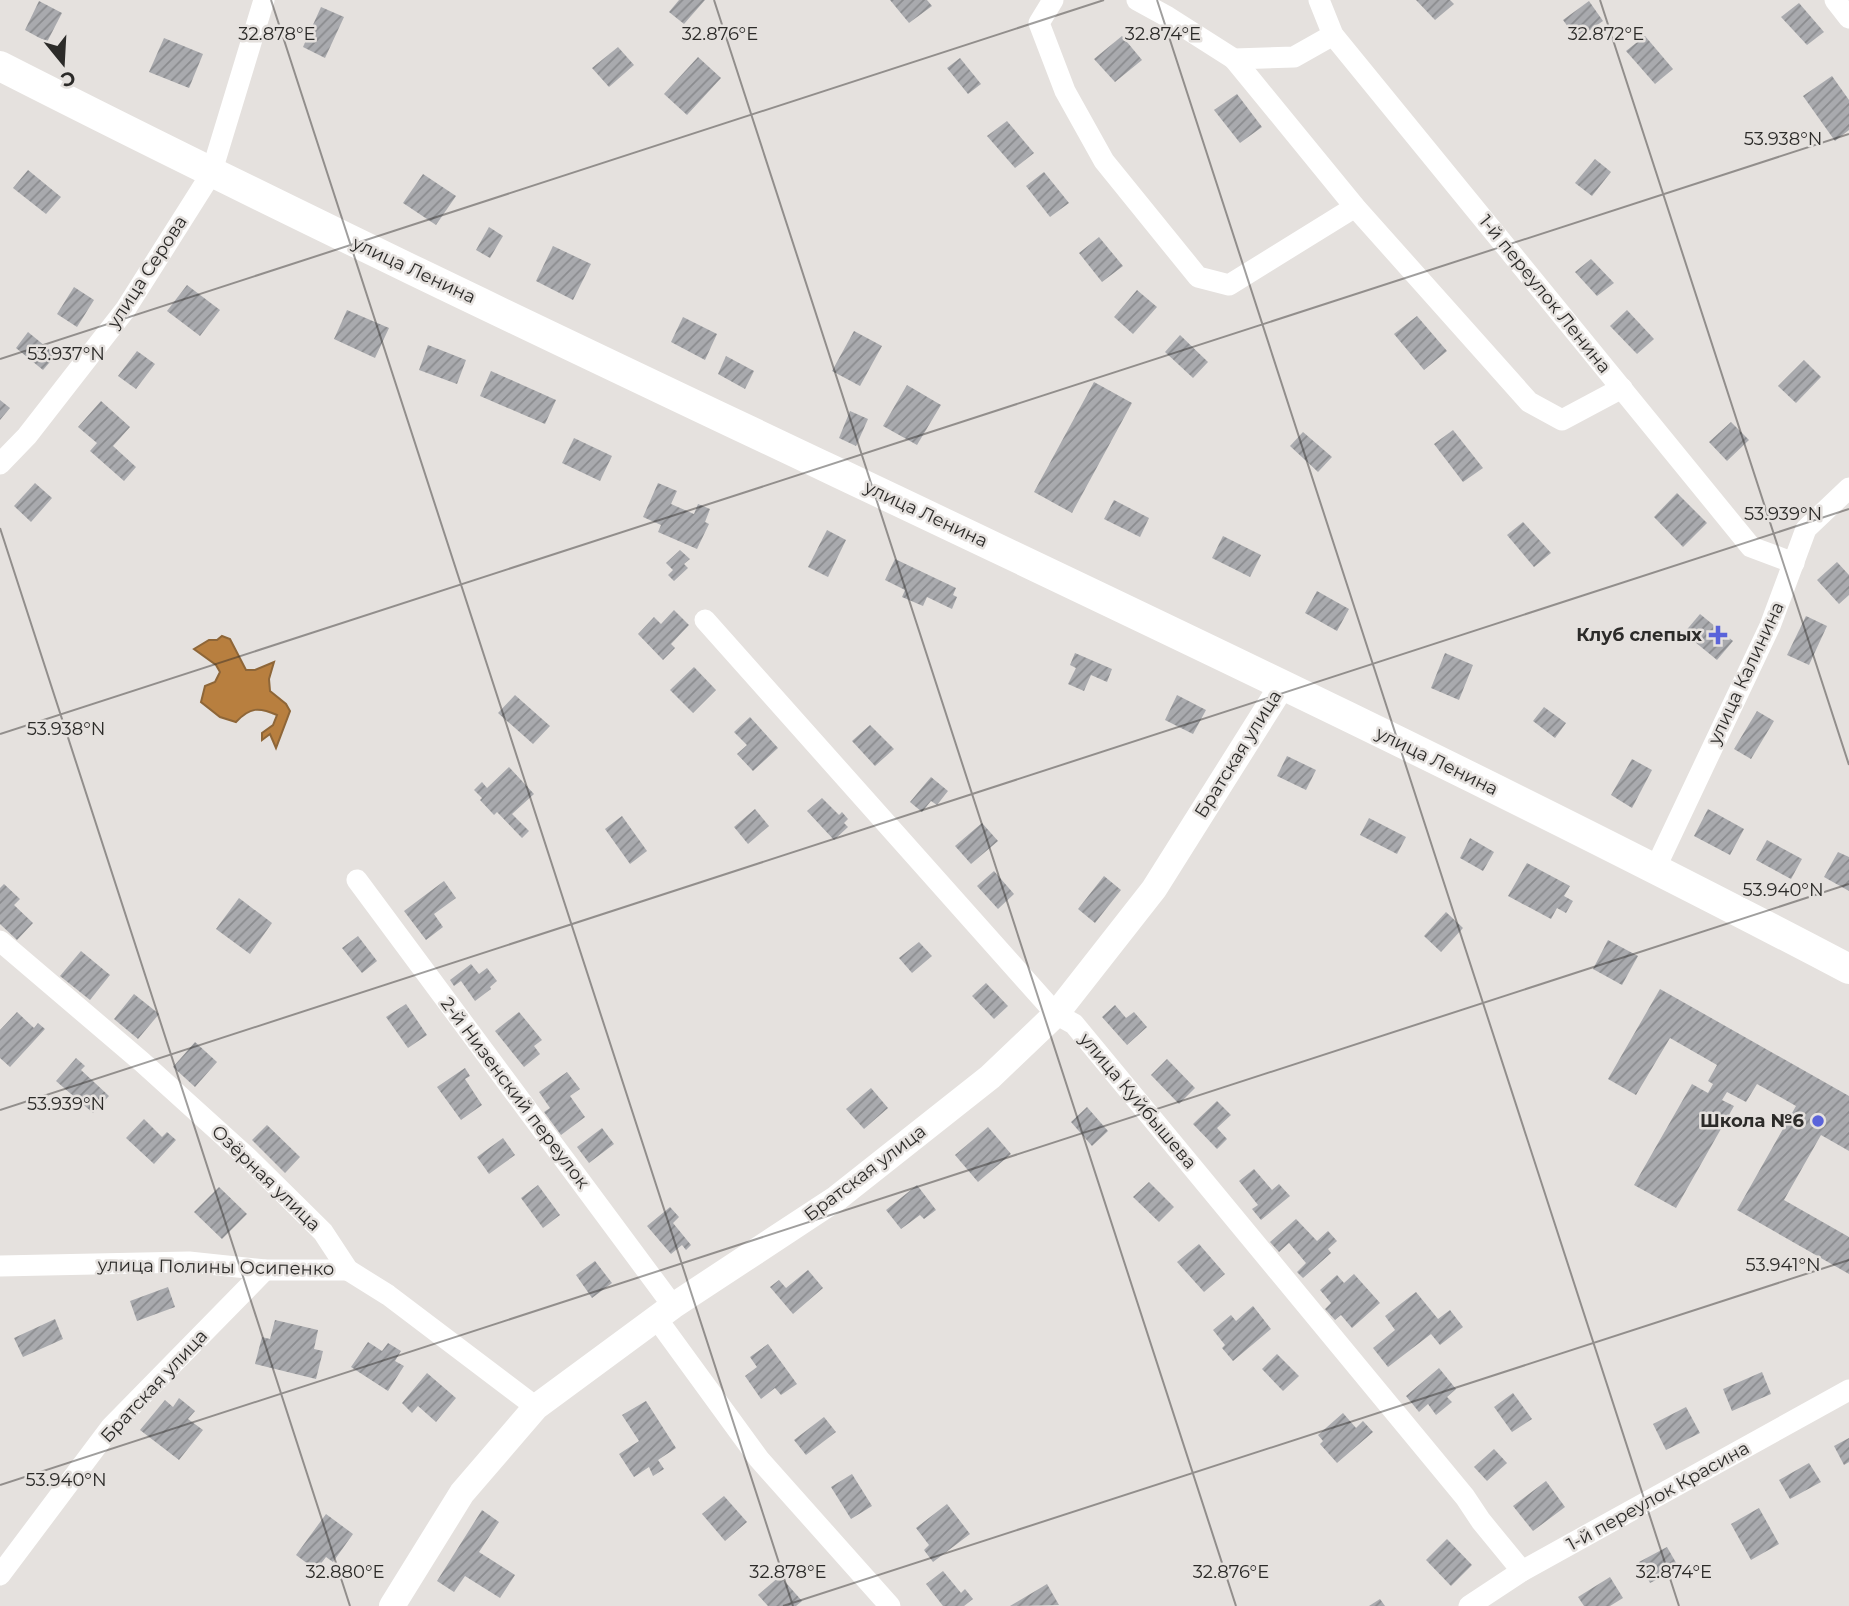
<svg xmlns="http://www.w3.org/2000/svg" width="1849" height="1606" viewBox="0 0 1849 1606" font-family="Montserrat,sans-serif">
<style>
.water{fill:#b87f3f;stroke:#8e6638;stroke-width:2}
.building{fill:url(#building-hatch)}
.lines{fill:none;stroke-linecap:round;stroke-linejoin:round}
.minor{stroke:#fff;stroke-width:21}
.tertiary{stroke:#fff;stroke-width:26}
.secondary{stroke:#fff;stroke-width:30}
.ticks{fill:none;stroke:#2c2b29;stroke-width:2;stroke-opacity:0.45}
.poi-dot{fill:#5a63da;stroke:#e5e1de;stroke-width:2.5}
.labels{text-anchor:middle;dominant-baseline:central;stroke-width:5;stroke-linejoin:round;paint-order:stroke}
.street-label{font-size:18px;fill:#2c2b29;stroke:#e5e1de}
.poi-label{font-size:18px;font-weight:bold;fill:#2c2b29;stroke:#e5e1de;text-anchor:end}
.ticks-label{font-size:18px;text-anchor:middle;fill:#2c2b29;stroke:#e5e1de;stroke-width:5;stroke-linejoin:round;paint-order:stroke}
</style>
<defs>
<pattern id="building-hatch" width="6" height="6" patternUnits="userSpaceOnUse" patternTransform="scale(1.75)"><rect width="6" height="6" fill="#a9aaae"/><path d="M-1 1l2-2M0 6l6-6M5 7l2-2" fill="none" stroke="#8a8b8e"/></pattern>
</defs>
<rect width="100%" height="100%" fill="#e5e1de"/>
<path class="water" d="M222,636l8,3 16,31h9l19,-8 -5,17 1,12 16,13 4,7 -14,37 -6,-14 -8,6v-7l11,-8 4,-10c-18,-8 -27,-8 -41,7l-16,-5 -19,-15 4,-16 10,-4 5,-10 -4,-7 -22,-16 15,-9h8z"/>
<g class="building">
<polygon points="679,0 705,0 684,24 669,12"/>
<polygon points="890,0 927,0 932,6 909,23"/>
<polygon points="1416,0 1450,0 1454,4 1435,20"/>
<polygon points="39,1 62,13 47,42 25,30"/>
<polygon points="1589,1 1603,21 1577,39 1563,20"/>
<polygon points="1799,3 1824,32 1807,45 1781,17"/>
<polygon points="321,7 344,17 325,58 303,47"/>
<polygon points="1122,36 1142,60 1115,82 1094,59"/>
<polygon points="1645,36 1673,69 1655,84 1626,51"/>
<polygon points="164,38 203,54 189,88 149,72"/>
<polygon points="618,47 634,65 609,87 592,68"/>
<polygon points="698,57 721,78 687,115 664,94"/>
<polygon points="960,58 981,84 968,94 947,68"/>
<polygon points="1832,76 1849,100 1849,130 1835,141 1803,96"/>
<polygon points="1237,94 1262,127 1240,143 1214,110"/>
<polygon points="1007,121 1034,153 1015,168 987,136"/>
<polygon points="1595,159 1611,172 1592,196 1575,183"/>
<polygon points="28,170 61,197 46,214 13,188"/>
<polygon points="1044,172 1069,203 1050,217 1026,186"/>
<polygon points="423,174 456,196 436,225 403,203"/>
<polygon points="489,227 503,236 490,258 476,250"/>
<polygon points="1099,237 1123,266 1102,282 1079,253"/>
<polygon points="553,246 591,264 573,300 536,281"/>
<polygon points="1591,259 1614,283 1597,296 1575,272"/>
<polygon points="187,285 220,310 200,336 167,311"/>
<polygon points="74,287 94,300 77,327 57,314"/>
<polygon points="1137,290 1157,307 1133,334 1114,317"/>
<polygon points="347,310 389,328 375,358 334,339"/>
<polygon points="1627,310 1654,339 1637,354 1610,326"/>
<polygon points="1417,316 1447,351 1424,370 1394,334"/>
<polygon points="683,317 717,334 705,360 671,342"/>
<polygon points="854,331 882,346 860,386 832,371"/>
<polygon points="28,332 56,355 43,370 16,348"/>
<polygon points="1180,335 1208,362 1193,378 1165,352"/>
<polygon points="428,345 466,360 457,384 419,370"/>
<polygon points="137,351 155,364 136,389 118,376"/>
<polygon points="726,356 754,371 745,389 718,374"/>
<polygon points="1804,360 1821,377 1796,403 1778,386"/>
<polygon points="491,371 556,400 545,424 480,396"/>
<polygon points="1094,382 1132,403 1072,513 1034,492"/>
<polygon points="907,385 941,405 917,445 883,426"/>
<polygon points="0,400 10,408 0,420"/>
<polygon points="101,401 130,427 113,446 136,467 124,481 90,451 97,443 78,427"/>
<polygon points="850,411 868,419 856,446 839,438"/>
<polygon points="1731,422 1749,440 1727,461 1709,442"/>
<polygon points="1453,430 1483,468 1463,482 1434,444"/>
<polygon points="1303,432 1332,457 1318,472 1290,446"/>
<polygon points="574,438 612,456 600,481 562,463"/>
<polygon points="35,483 52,498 31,522 14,506"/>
<polygon points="658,483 677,491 671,504 694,514 698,504 710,509 705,522 709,524 697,549 658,532 661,525 643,517"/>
<polygon points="1677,493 1707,523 1683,547 1654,517"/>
<polygon points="1114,500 1149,518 1140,537 1104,519"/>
<polygon points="1523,522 1551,553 1534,567 1507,535"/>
<polygon points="827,530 846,540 828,577 808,567"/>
<polygon points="1223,536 1261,555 1250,577 1212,558"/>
<polygon points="680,550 690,559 684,564 688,568 674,581 668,575 673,570 666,563"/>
<polygon points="895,559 956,588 953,595 957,597 952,609 927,597 923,606 902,597 905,590 885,580"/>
<polygon points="1837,562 1849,575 1849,595 1839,604 1817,580"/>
<polygon points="1317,591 1349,609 1337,631 1305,613"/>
<polygon points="674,610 689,625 671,644 675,648 663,660 638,634 654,617 661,624"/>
<polygon points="1700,614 1733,641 1717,660 1684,633"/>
<polygon points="1806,616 1827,626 1809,665 1787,655"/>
<polygon points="1075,653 1112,669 1107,682 1091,675 1084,691 1068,684 1076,668 1070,665"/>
<polygon points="1445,653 1473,665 1459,700 1431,688"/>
<polygon points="694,667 716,690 693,713 670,690"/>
<polygon points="515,695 550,726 533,744 498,713"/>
<polygon points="1177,695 1206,710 1193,734 1165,720"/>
<polygon points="1544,707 1566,723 1555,738 1533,721"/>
<polygon points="1757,711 1774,721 1751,759 1734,749"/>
<polygon points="750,717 778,748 753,771 737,754 747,745 734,732"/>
<polygon points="870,725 894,749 875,766 852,741"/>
<polygon points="1287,756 1316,770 1306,790 1277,776"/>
<polygon points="1632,759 1652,770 1632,808 1611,795"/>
<polygon points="509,767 534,794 512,814 529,831 522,838 497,812 494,815 480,800 482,798 474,790 482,782 487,788"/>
<polygon points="931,777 948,791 937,805 931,801 922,812 910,802"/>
<polygon points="822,798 839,815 842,812 848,819 844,823 848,827 834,840 807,811"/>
<polygon points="755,809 769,826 748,844 734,827"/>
<polygon points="1708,809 1744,829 1730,855 1694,836"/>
<polygon points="622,816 647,851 630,864 605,829"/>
<polygon points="1369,818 1406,837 1397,854 1360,835"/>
<polygon points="982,823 998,841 971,864 955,846"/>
<polygon points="1470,838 1494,852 1483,871 1460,858"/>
<polygon points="1767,840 1802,859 1791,879 1756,860"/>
<polygon points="1838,852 1849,857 1849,891 1824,877"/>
<polygon points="1527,863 1570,886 1564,896 1573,901 1566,913 1557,908 1551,919 1508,896"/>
<polygon points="994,871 1014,894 998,909 977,886"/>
<polygon points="1104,876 1121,890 1095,923 1078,909"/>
<polygon points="444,881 456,898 434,914 443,927 426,940 404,911"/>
<polygon points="4,884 20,899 14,905 33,923 17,940 0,924 0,888"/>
<polygon points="239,898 272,923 250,954 216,929"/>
<polygon points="1446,912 1463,928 1441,952 1424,936"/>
<polygon points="358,936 377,961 362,973 342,948"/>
<polygon points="1608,940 1638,956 1622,985 1593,969"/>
<polygon points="919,942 932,956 912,973 899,958"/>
<polygon points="81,951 110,975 90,1000 60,976"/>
<polygon points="471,964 479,974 487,968 497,981 490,987 491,989 475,1001 461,981 454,986 450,980"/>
<polygon points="986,983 1008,1006 994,1019 972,996"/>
<polygon points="1660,989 1849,1096 1849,1151 1821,1135 1784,1200 1849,1237 1849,1274 1737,1210 1796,1106 1757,1084 1746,1102 1727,1092 1722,1100 1734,1106 1676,1208 1634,1185 1692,1084 1708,1093 1713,1084 1708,1081 1717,1065 1670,1038 1636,1095 1608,1079"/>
<polygon points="134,994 159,1014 138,1039 114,1019"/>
<polygon points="406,1004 427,1035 408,1048 386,1017"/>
<polygon points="1115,1005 1126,1018 1134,1012 1147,1027 1127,1045 1102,1017"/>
<polygon points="17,1012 34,1028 38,1023 45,1029 10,1067 0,1058 0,1030"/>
<polygon points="519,1012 542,1040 534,1046 540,1054 524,1067 495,1031"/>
<polygon points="195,1042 217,1062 195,1087 173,1067"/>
<polygon points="76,1058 85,1066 81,1070 109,1096 93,1113 56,1081"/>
<polygon points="1167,1059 1195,1088 1179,1104 1151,1075"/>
<polygon points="465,1068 470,1076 465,1079 482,1105 461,1120 437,1087"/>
<polygon points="567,1072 580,1089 570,1096 585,1117 561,1135 544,1112 550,1108 539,1092"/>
<polygon points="871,1088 888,1108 864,1129 846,1109"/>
<polygon points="1217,1101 1231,1115 1217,1128 1227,1139 1217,1149 1193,1124"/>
<polygon points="1087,1107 1108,1131 1092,1146 1071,1122"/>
<polygon points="144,1119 162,1137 167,1132 176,1140 154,1164 126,1138"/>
<polygon points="267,1125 300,1157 285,1173 252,1140"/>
<polygon points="988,1127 1011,1154 978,1182 955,1155"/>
<polygon points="602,1128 614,1144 589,1163 577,1147"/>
<polygon points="503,1138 515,1155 489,1174 477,1157"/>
<polygon points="1254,1169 1272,1190 1279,1184 1290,1196 1261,1220 1252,1209 1258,1205 1239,1181"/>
<polygon points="1149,1182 1174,1207 1159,1222 1133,1197"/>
<polygon points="538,1185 560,1215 543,1228 521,1198"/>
<polygon points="917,1185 936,1210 924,1219 920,1215 901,1229 886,1210"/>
<polygon points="219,1187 247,1214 222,1239 194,1212"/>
<polygon points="670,1207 679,1217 673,1223 691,1245 686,1250 682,1245 671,1254 647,1226"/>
<polygon points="1296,1219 1317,1241 1328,1231 1337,1241 1328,1249 1331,1253 1303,1278 1297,1272 1306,1263 1289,1243 1279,1252 1270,1242"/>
<polygon points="1199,1244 1225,1274 1204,1292 1177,1262"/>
<polygon points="595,1261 612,1283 592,1298 576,1275"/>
<polygon points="808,1270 823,1288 793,1314 770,1287 779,1280 786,1288"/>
<polygon points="1354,1274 1380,1303 1352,1328 1341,1315 1335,1320 1325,1309 1331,1303 1320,1290 1337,1275 1344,1283"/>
<polygon points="168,1287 175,1307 137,1321 130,1301"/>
<polygon points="1416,1292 1438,1319 1450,1310 1463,1327 1440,1345 1431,1334 1388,1367 1373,1348 1395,1330 1385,1316"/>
<polygon points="1253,1306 1271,1329 1233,1361 1222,1348 1225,1345 1213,1330 1231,1315 1236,1321"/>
<polygon points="55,1319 63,1339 23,1357 14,1338"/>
<polygon points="275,1320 318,1330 314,1349 323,1351 316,1379 255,1364 262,1337 270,1339"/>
<polygon points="368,1342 382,1351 388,1343 401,1351 395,1361 404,1366 388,1391 351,1367"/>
<polygon points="768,1344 797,1384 781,1395 775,1388 761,1399 745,1376 757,1367 750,1357"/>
<polygon points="1277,1354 1299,1376 1283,1391 1262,1369"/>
<polygon points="1439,1368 1456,1389 1447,1397 1452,1402 1436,1415 1428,1404 1419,1412 1406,1396"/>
<polygon points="1762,1372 1771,1394 1732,1411 1723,1389"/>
<polygon points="427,1373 456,1398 436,1422 418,1406 412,1413 402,1403"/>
<polygon points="1513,1393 1532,1419 1512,1432 1494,1407"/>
<polygon points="179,1398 195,1411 188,1419 203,1430 179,1460 140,1430 165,1400 173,1407"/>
<polygon points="646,1401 676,1448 658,1460 664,1469 653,1476 649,1467 634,1477 619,1454 639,1441 622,1415"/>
<polygon points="1686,1407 1700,1433 1666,1450 1653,1424"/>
<polygon points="1343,1413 1356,1428 1363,1421 1373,1432 1337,1463 1320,1444 1323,1441 1318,1435"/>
<polygon points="824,1417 836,1432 806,1455 794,1440"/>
<polygon points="1849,1438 1849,1462 1844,1465 1834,1446"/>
<polygon points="1494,1449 1507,1463 1487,1481 1474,1467"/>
<polygon points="1809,1463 1821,1482 1790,1499 1779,1480"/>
<polygon points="852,1474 872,1506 851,1519 831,1487"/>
<polygon points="1546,1481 1565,1507 1533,1531 1513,1506"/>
<polygon points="724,1496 747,1522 725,1541 702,1514"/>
<polygon points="947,1504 970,1534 933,1562 924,1550 929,1545 916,1528"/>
<polygon points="1759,1508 1779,1544 1751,1560 1731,1524"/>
<polygon points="482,1510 499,1522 479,1552 515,1575 500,1598 465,1576 454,1592 437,1581"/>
<polygon points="326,1514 353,1534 333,1562 326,1557 316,1570 296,1555"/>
<polygon points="1447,1539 1472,1565 1451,1586 1426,1560"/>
<polygon points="1667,1547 1679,1568 1650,1583 1639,1562"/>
<polygon points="943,1571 961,1593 965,1589 973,1599 964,1606 943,1606 926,1584"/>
<polygon points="780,1576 802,1601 796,1606 768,1606 758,1595"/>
<polygon points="1610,1577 1623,1598 1610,1606 1584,1606 1578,1597"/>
<polygon points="1047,1584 1059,1605 1010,1606"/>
<polygon points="1380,1599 1385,1606 1369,1606"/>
</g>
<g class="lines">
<g class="minor">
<polyline points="1053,0 1039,23 1065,91 1104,161 1198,277 1229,285 1355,207"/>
<polyline points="1137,0 1168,17 1234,59 1294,57 1333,35"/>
<polyline points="1319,0 1333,35 1751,547 1794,563"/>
<polyline points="1835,0 1849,18"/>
<polyline points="1234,59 1355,207 1529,402 1562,420 1622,388"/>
<polyline points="0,464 27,436 125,310 211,174 264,0"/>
<polyline points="705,620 1056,1014 1074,1024 1465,1497 1481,1521 1522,1571"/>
<polyline points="1655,869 1770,626 1806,529 1849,488"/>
<polyline points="357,880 673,1306"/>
<polyline points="0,941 142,1062 247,1157 323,1232 348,1270 388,1295 536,1407"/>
<polyline points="0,1266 189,1262 265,1270 348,1270"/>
<polyline points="657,1319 759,1459 890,1606"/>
<polyline points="0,1575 111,1427 265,1270"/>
<polyline points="1469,1606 1522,1571 1849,1390"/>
</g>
<polyline class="tertiary" points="392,1606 462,1493 536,1407 673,1306 837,1198 990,1077 1056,1014 1154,889 1283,684"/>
<path class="secondary" d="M0,66c611,311 1242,584 1849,903"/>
</g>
<path class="ticks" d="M271,0l522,1606M714,0l522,1606M1157,0l522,1606M1600,0l249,765M0,359l1104,-359M0,528l350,1078M0,734l1849,-600M0,1110l1849,-601M0,1485l1849,-601M783,1606l1066,-346"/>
<g class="poi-dot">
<path d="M1714.5 624.5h7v7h7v7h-7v7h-7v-7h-7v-7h7z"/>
<circle cx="1818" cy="1121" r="7"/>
</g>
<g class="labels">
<g class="street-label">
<text transform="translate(414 270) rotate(25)">улица Ленина</text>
<text transform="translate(147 272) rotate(-57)">улица Серова</text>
<text transform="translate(1545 294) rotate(51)">1-й переулок Ленина</text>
<text transform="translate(926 514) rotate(25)">улица Ленина</text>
<text transform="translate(1746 673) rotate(-65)">улица Калинина</text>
<text transform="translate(1238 754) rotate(-58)">Братская улица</text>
<text transform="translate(1437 761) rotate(26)">улица Ленина</text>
<text transform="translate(515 1093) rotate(53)">2-й Низенский переулок</text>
<text transform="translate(1138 1101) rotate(50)">улица Куйбышева</text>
<text transform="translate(865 1173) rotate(-37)">Братская улица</text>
<text transform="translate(266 1178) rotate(44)">Озёрная улица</text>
<text transform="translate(216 1267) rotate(1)">улица Полины Осипенко</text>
<text transform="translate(154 1386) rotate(-47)">Братская улица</text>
<text transform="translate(1658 1496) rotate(-29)">1-й переулок Красина</text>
</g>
<g class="poi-label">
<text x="1702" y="635">Клуб слепых</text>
<text x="1804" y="1121">Школа №6</text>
</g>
</g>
<g class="ticks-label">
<text x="277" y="40">32.878°E</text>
<text x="720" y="40">32.876°E</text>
<text x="1163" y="40">32.874°E</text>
<text x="1606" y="40">32.872°E</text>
<text x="1783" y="145">53.938°N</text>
<text x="66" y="360">53.937°N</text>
<text x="1783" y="520">53.939°N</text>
<text x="66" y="735">53.938°N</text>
<text x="1783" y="896">53.940°N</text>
<text x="66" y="1110">53.939°N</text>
<text x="1783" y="1271">53.941°N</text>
<text x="66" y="1486">53.940°N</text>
<text x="345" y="1578">32.880°E</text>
<text x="788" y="1578">32.878°E</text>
<text x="1231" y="1578">32.876°E</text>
<text x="1674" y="1578">32.874°E</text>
</g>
<g transform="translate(63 63) rotate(162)" stroke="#e5e1de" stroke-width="5" paint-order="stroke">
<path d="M0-5L12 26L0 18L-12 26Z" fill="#2c2b29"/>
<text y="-10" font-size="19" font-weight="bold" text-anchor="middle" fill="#2c2b29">С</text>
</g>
</svg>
